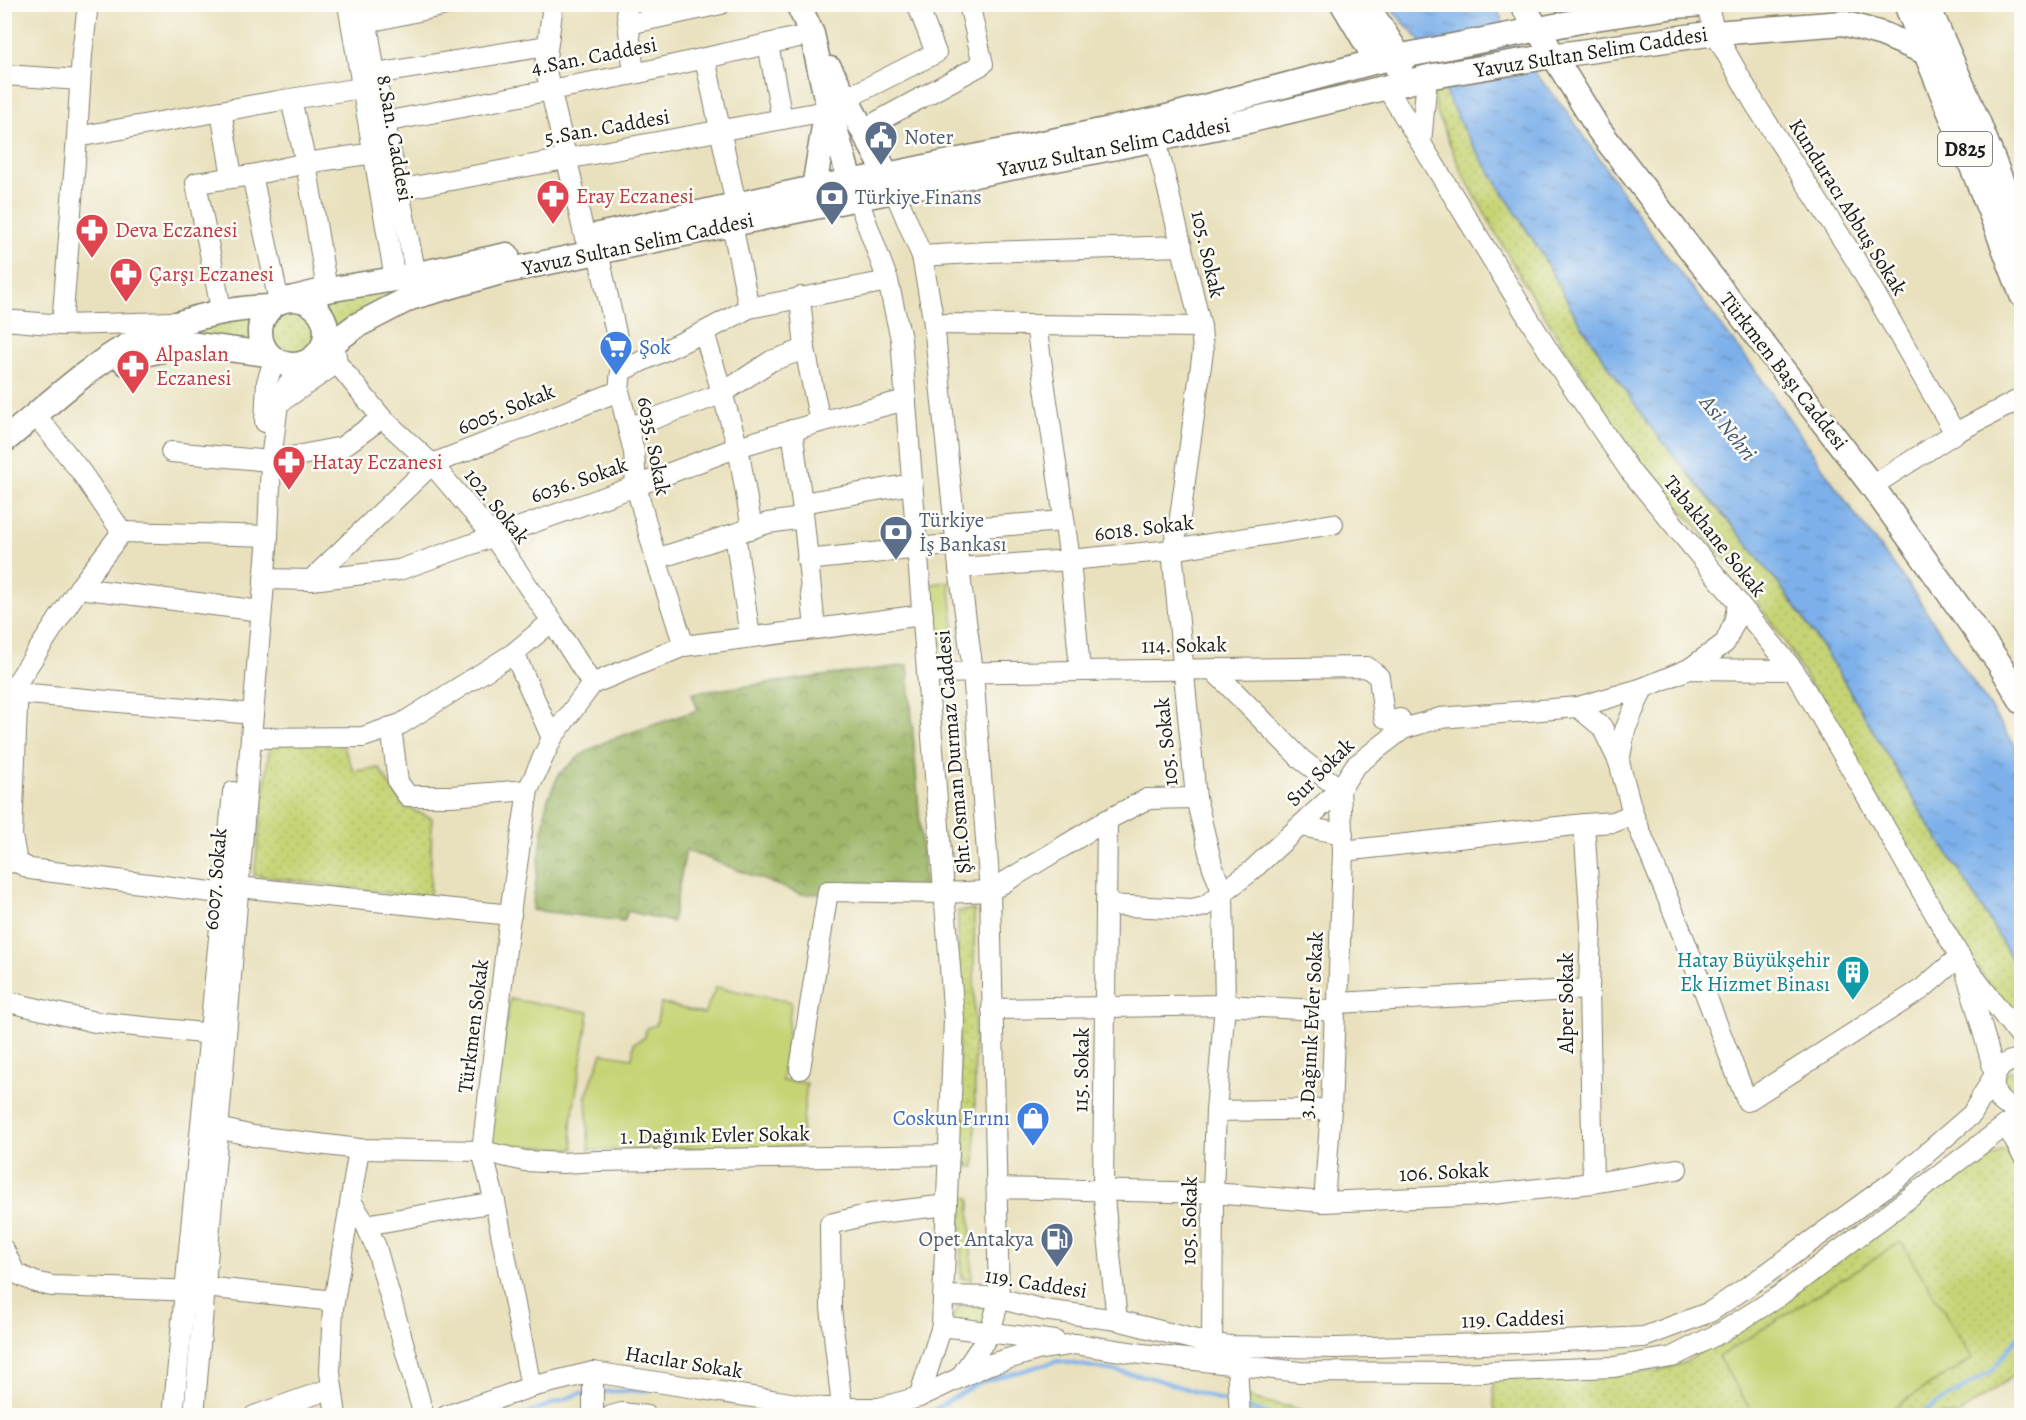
<svg xmlns="http://www.w3.org/2000/svg" width="2026" height="1420" viewBox="0 0 2026 1420" font-family="Alegreya,serif">
<style>
.grass{fill:url(#grass-dots);stroke:#727849;stroke-width:1.5}
.forest{fill:url(#forest-crowns);stroke:#5c6942;stroke-width:1.5}
.park{fill:#c7d476;stroke:#727849;stroke-width:1.5}
.water{fill:url(#water-ripples);stroke:#4c6683;stroke-width:1.5}
.lines{fill:none;stroke-linecap:round;stroke-linejoin:round}
.stream{stroke:#7db0ea;stroke-width:4}
.minor-casing{stroke:#827e6d;stroke-width:22}
.major-casing{stroke:#827e6d;stroke-width:27}
.minor{stroke:#fff;stroke-width:20}
.major{stroke:#fff;stroke-width:24}
.labels{text-anchor:middle;dominant-baseline:central;stroke-width:5;stroke-linejoin:round;paint-order:stroke}
.shield{fill:#fdfcf7;stroke:#605f5e;stroke-width:1.5}
.shield-label{font-size:20px;font-weight:bold;fill:#1c1c1c}
.street-label{font-size:21px;fill:#1c1c1c;stroke:#fdfcf7}
.service-label{font-size:21px;fill:#4e5e75;stroke:#fdfcf7;text-anchor:start}
.health-label{font-size:21px;fill:#be3a42;stroke:#fdfcf7;text-anchor:start}
.shop-label{font-size:21px;fill:#366cbe;stroke:#fdfcf7;text-anchor:start}
.culture-label{font-size:21px;fill:#0d838f;stroke:#fdfcf7;text-anchor:end}
.water-label{font-size:22px;font-style:italic;fill:#43576e;stroke:#fdfcf7}
</style>
<defs>
<pattern id="grass-dots" width="8" height="8" patternUnits="userSpaceOnUse" patternTransform="scale(1.5)"><rect width="8" height="8" fill="#c7d476"/><path d="M2 2h.1M6 6h.1" fill="none" stroke="#aab566" stroke-width="1.8" stroke-linecap="round"/></pattern>
<pattern id="forest-crowns" width="20" height="18" patternUnits="userSpaceOnUse" patternTransform="scale(1.5)"><rect width="20" height="18" fill="#9db667"/><path d="M2 6a3 3 0 1 1 6 0M12 15a3 3 0 1 1 6 0" fill="none" stroke="#7f9354"/></pattern>
<pattern id="water-ripples" width="26" height="14" patternUnits="userSpaceOnUse" patternTransform="scale(1.5)"><rect width="26" height="14" fill="#7db0ea"/><path d="M2 4q2-2 4 0t4 0M15 11q2-2 4 0t4 0" fill="none" stroke="#668ebd"/></pattern>
</defs>
<rect width="100%" height="100%" fill="#fdfcf7"/>
<filter id="ink" filterUnits="userSpaceOnUse"><feTurbulence type="fractalNoise" baseFrequency=".0167" numOctaves="2"/><feDisplacementMap in="SourceGraphic" scale="12" xChannelSelector="R" yChannelSelector="G"/><feConvolveMatrix kernelMatrix="1 2 1 2 8 2 1 2 1" color-interpolation-filters="sRGB"/></filter>
<filter id="wash" filterUnits="userSpaceOnUse"><feTurbulence type="fractalNoise" baseFrequency=".008" numOctaves="4" result="noise"/><feDisplacementMap in="SourceGraphic" scale="24" xChannelSelector="R" yChannelSelector="G"/><feGaussianBlur stdDeviation="1.35" result="paint"/><feColorMatrix in="noise" values="0 0 0 0 0 0 0 0 0 0 0 0 0 0 0 0 0 1.4 0 .05"/><feComposite in="paint" operator="in"/></filter>
<g filter="url(#wash)">
<rect width="100%" height="100%" fill="#e9e1be"/>
<g class="grass">
<polygon points="1442,84 1464,131 1540,251 1575,315 1612,371 1696,484 1745,541 1793,603 1839,673 1927,822 1964,878 2021,975 2021,1033 1961,943 1785,642 1731,565 1662,488 1625,441 1525,285 1460,169 1436,110 1432,86"/>
<polygon points="427,273 370,306 334,335 320,307 313,299"/>
<polygon points="259,310 253,324 255,349 184,332"/>
<circle cx="292" cy="334" r="23"/>
<polygon points="341,742 354,771 379,768 403,806 432,818 430,899 254,875 270,743"/>
<polygon points="974,910 975,1167 959,1164 958,911"/>
<polygon points="2013,1071 2021,1074 2021,1098 2011,1101 1997,1083 2008,1072"/>
<polygon points="2021,1136 2021,1370 1958,1415 1495,1415 1492,1376 1657,1371 1684,1363 1957,1176 2013,1145"/>
<polygon points="960,1196 970,1198 972,1280 961,1278"/>
<path d="M981,1305l9,9 -18,30c-21,-4 -27,-25 -11,-38z"/>
<polygon points="1242,1396 1323,1415 1243,1415"/>
</g>
<polygon class="forest" points="908,665 925,891 800,894 686,850 672,922 628,911 624,921 532,910 547,801 559,774 581,755 609,740 698,710 692,693"/>
<g class="park">
<polygon points="949,581 957,655 933,656 929,585"/>
<polygon points="716,987 791,1002 782,1081 807,1083 800,1147 589,1150 586,1096 602,1053 632,1058 634,1043 645,1037 646,1028 656,1025 661,1003 704,1014"/>
<polygon points="510,999 589,1012 571,1125 574,1149 489,1144"/>
<polygon points="1901,1242 1973,1358 1882,1415 1754,1415 1718,1357"/>
</g>
<polygon class="water" points="1387,5 1495,5 1503,22 1532,69 1568,113 1660,247 1754,368 1852,510 1912,590 2014,744 2022,755 2021,975 1964,878 1927,822 1839,673 1793,603 1745,541 1652,429 1612,371 1575,315 1540,251 1464,131 1419,39"/>
<g class="lines">
<g class="stream">
<polyline points="600,1392 649,1390"/>
<polyline points="1247,1408 1276,1416"/>
<polyline points="519,1416 581,1393 586,1393"/>
<polyline points="924,1416 978,1383 1058,1361 1149,1377 1231,1403"/>
<polyline points="1916,1416 1991,1372 2022,1331"/>
</g>
</g>
</g>
<g filter="url(#ink)">
<g class="lines">
<defs>
<g id="minor">
<polyline points="348,4 395,279"/>
<polyline points="364,4 375,74 416,275"/>
<polyline points="553,4 545,66 585,238"/>
<polyline points="626,4 634,74"/>
<polyline points="1707,4 1715,33 1755,104 1855,259 1955,433"/>
<polyline points="368,22 450,4"/>
<polyline points="629,24 721,4"/>
<polyline points="768,44 782,119"/>
<polyline points="705,58 736,205"/>
<polyline points="375,74 547,46"/>
<polyline points="4,75 80,80"/>
<polyline points="1387,88 1551,355 1630,471 1795,672 1964,964 2022,1039"/>
<polyline points="845,99 936,53 917,4"/>
<polyline points="291,100 306,163 327,290"/>
<polyline points="221,111 232,177"/>
<polyline points="384,122 634,74 812,34"/>
<polyline points="862,130 983,64 969,4"/>
<polyline points="77,137 277,101 362,88"/>
<polyline points="1156,140 1201,327 1203,351 1179,524 1172,550 1196,798 1212,865 1223,894 1225,1005 1216,1111 1213,1193 1212,1344"/>
<polyline points="1421,143 1427,78"/>
<polyline points="252,175 279,302"/>
<polyline points="889,178 922,256 934,324 959,568 973,672 990,891 999,1299 990,1333 961,1376"/>
<polyline points="853,186 888,281 901,339 954,1019 942,1326 919,1397"/>
<polyline points="397,190 826,111"/>
<polyline points="732,224 749,308"/>
<polyline points="598,252 622,360 619,391 634,452 636,486 656,559 684,646"/>
<polyline points="922,256 987,252 1182,246"/>
<polyline points="800,297 805,349 820,422"/>
<polyline points="222,314 196,183 252,175 306,163 374,153"/>
<polyline points="4,320 62,325 172,322"/>
<polyline points="934,324 1201,327"/>
<polyline points="62,325 77,137 82,54 88,4"/>
<polyline points="1036,325 1070,560 1080,670"/>
<polyline points="704,332 738,447 752,529"/>
<polyline points="334,342 337,363 382,418 432,464 493,536 552,621 592,684"/>
<polyline points="621,371 704,332 749,308 888,281"/>
<polyline points="282,401 337,363"/>
<polyline points="265,422 267,382 274,360"/>
<polyline points="42,423 81,472 122,532 268,536"/>
<polyline points="628,428 721,394 771,361 805,349"/>
<polyline points="792,430 802,503 815,628"/>
<polyline points="171,452 271,461 342,447 382,418"/>
<polyline points="1872,486 1955,433 2022,398"/>
<polyline points="802,503 912,484"/>
<polyline points="955,529 1064,521"/>
<polyline points="735,534 750,637"/>
<polyline points="656,559 768,523 802,518"/>
<polyline points="807,560 957,544"/>
<polyline points="959,568 1070,560 1172,550 1333,524"/>
<polyline points="264,579 311,580 399,570 636,486 738,447 820,422 906,400"/>
<polyline points="311,580 432,464 619,391"/>
<polyline points="79,588 261,611"/>
<polyline points="514,653 552,738"/>
<polyline points="1212,669 1302,760 1340,789 1343,851 1338,1003 1335,1011 1331,1109 1324,1202"/>
<polyline points="1689,669 1725,643 1734,623 1738,602"/>
<polyline points="927,673 1367,667 1379,677 1384,717 1391,721 1400,719"/>
<polyline points="18,681 79,588 122,532"/>
<polyline points="18,693 253,714"/>
<polyline points="1578,707 1602,727 1619,762 1633,814 1676,918 1747,1101 1922,989 1960,956"/>
<polyline points="391,727 398,782 408,796 451,796 528,790"/>
<polyline points="251,738 363,737 401,724 514,653 552,621"/>
<polyline points="1619,762 1625,730 1643,688"/>
<polyline points="1107,820 1103,1189 1117,1320"/>
<polyline points="1584,824 1591,926 1589,989 1593,1183"/>
<polyline points="1300,826 1343,834"/>
<polyline points="1343,851 1584,824 1614,822 1633,814"/>
<polyline points="17,862 12,836 18,681"/>
<polyline points="4,863 17,862 30,869 235,895"/>
<polyline points="238,887 511,915"/>
<polyline points="1106,905 1192,909 1205,906 1250,872 1340,789 1355,766 1403,729 1440,718 1578,707 1643,688 1689,669 1793,670"/>
<polyline points="4,1001 95,1022 222,1035"/>
<polyline points="1338,1003 1589,989"/>
<polyline points="992,1009 1225,1005 1335,1011"/>
<path d="M2022,1059c-38,1 -37,51 0,49"/>
<polyline points="800,1069 828,891 944,893 990,891 1107,820 1147,799 1196,798"/>
<polyline points="1216,1111 1331,1109"/>
<polyline points="2006,1125 2022,1154"/>
<polyline points="218,1128 253,1136 359,1149 482,1151 525,1161 563,1163 598,1161 949,1155"/>
<polyline points="997,1188 1213,1193 1324,1202 1483,1195 1593,1183 1677,1169"/>
<polyline points="351,1201 366,1225 376,1247 424,1416"/>
<polyline points="366,1225 495,1202"/>
<polyline points="4,1250 15,1273 35,1282 52,1286 199,1291"/>
<polyline points="205,1287 334,1301"/>
<polyline points="944,1296 994,1297 1044,1310 1117,1320 1212,1344 1231,1346 1335,1348 1522,1343 1644,1337 1710,1312 1766,1274 1898,1178 1972,1114 1995,1074 1964,964"/>
<polyline points="942,1326 1055,1341"/>
<polyline points="1237,1365 1240,1416"/>
<polyline points="531,1387 495,1202 482,1151 512,899 528,790 552,738 592,684 684,646 923,615"/>
<polyline points="842,1408 831,1308 830,1224 871,1214 947,1205"/>
<polyline points="173,1416 233,792"/>
<polyline points="194,1416 268,536 271,461 278,403 288,384 312,359"/>
<polyline points="254,1416 332,1388"/>
<polyline points="336,1416 330,1372 333,1308 359,1149"/>
<polyline points="446,1416 531,1387 593,1372 822,1408 879,1408 919,1397 987,1365 1041,1349 1075,1344 1142,1354 1300,1372 1458,1373 1614,1367 1672,1357 1722,1332 1779,1296 2022,1113"/>
<polyline points="593,1416 593,1372"/>
<polyline points="611,1416 622,1413 647,1416"/>
</g>
<g id="major">
<polyline points="798,4 812,34 825,93 850,181"/>
<polyline points="1343,4 1377,61"/>
<polyline points="1366,4 1399,56 1401,63 1398,71"/>
<polyline points="1522,4 1599,130 1872,486 1999,663 2022,702"/>
<polyline points="1906,4 1992,216 2022,295"/>
<polyline points="1927,4 1979,124 2022,234"/>
<polyline points="830,69 887,175"/>
<polyline points="814,188 826,114"/>
<polyline points="594,236 814,188 887,175 1159,119 1377,61 1595,18 1676,6 1704,4"/>
<circle cx="293" cy="332" r="33"/>
<polyline points="290,299 327,290 395,279 507,255"/>
<polyline points="319,353 356,326 410,298 501,272 858,198 1248,121 1433,76 1552,56 1715,33 1843,23 1882,34 1925,52"/>
<polyline points="126,363 144,354 189,344 267,354"/>
<path d="M4,441c40,-32 78,-70 123,-95 43,-24 95,-38 144,-39"/>
</g>
</defs>
<use href="#minor" class="minor-casing"/>
<use href="#major" class="major-casing"/>
<use href="#minor" class="minor"/>
<use href="#major" class="major"/>
</g>
</g>
<defs>
<symbol id="civic-pin" viewBox="-11 -11 22 30"><path d="M0 17L-7.5 6A9.5 9.5 0 1 1 7.5 6Z" fill="#5c6f8a" stroke="#fdfcf7"/><path d="M-.6-6.5H3V-4.5H.6V-3L4-1V1h2V6H-6V1h2V-1L-.6-3ZM-1.2 2.5V6h2.4V2.5Z" fill="#fff"/></symbol>
<symbol id="pharmacy-pin" viewBox="-11 -11 22 30"><path d="M0 17L-7.5 6A9.5 9.5 0 1 1 7.5 6Z" fill="#e0444e" stroke="#fdfcf7"/><path d="M-2-6h4v4h4v4h-4v4h-4v-4h-4v-4h4Z" fill="#fff"/></symbol>
<symbol id="bank-pin" viewBox="-11 -11 22 30"><path d="M0 17L-7.5 6A9.5 9.5 0 1 1 7.5 6Z" fill="#5c6f8a" stroke="#fdfcf7"/><path d="M-6-4H6V4H-6ZM0-2.3a2.3 2.3 0 1 0 0 4.6a2.3 2.3 0 1 0 0-4.6Z" fill="#fff"/></symbol>
<symbol id="supermarket-pin" viewBox="-11 -11 22 30"><path d="M0 17L-7.5 6A9.5 9.5 0 1 1 7.5 6Z" fill="#3f7fe0" stroke="#fdfcf7"/><path d="M-6-5.5h2.5l.6 2H6L4.5 2H-2.5L-4.4-4H-6ZM-1.5 3.2a1.3 1.3 0 1 0 .1 0ZM3 3.2a1.3 1.3 0 1 0 .1 0Z" fill="#fff"/></symbol>
<symbol id="building-pin" viewBox="-11 -11 22 30"><path d="M0 17L-7.5 6A9.5 9.5 0 1 1 7.5 6Z" fill="#0f9aa8" stroke="#fdfcf7"/><path d="M-4-6H4V6H1V3H-1V6H-4ZM-2.5-4.3h1.7v1.8h-1.7ZM.8-4.3h1.7v1.8H.8ZM-2.5-1h1.7V.8h-1.7ZM.8-1h1.7V.8H.8Z" fill="#fff"/></symbol>
<symbol id="shop-pin" viewBox="-11 -11 22 30"><path d="M0 17L-7.5 6A9.5 9.5 0 1 1 7.5 6Z" fill="#3f7fe0" stroke="#fdfcf7"/><path d="M-5-2.5h2.3a2.7 3.5 0 0 1 5.4 0H5L5.5 6h-11ZM-1.5-2.5h3a1.5 2.3 0 0 0-3 0Z" fill="#fff"/></symbol>
<symbol id="fuel-pin" viewBox="-11 -11 22 30"><path d="M0 17L-7.5 6A9.5 9.5 0 1 1 7.5 6Z" fill="#5c6f8a" stroke="#fdfcf7"/><path d="M-5.5-6h7V0h2V4h1.3V-2.5L3-4.5l.8-.8L6-3V5H2.5V1h-1V6h-7ZM-4.2-4.7v3.2H.2V-4.7Z" fill="#fff"/></symbol>
</defs>
<g fill-rule="evenodd">
<use href="#civic-pin" x="862" y="118" width="38" height="52"/>
<use href="#pharmacy-pin" x="534" y="177" width="38" height="52"/>
<use href="#bank-pin" x="813" y="178" width="38" height="52"/>
<use href="#pharmacy-pin" x="73" y="211" width="38" height="52"/>
<use href="#pharmacy-pin" x="107" y="255" width="38" height="52"/>
<use href="#supermarket-pin" x="597" y="328" width="38" height="52"/>
<use href="#pharmacy-pin" x="114" y="347" width="38" height="52"/>
<use href="#pharmacy-pin" x="270" y="443" width="38" height="52"/>
<use href="#bank-pin" x="877" y="513" width="38" height="52"/>
<use href="#building-pin" x="1834" y="953" width="38" height="52"/>
<use href="#shop-pin" x="1014" y="1099" width="38" height="52"/>
<use href="#fuel-pin" x="1038" y="1220" width="38" height="52"/>
</g>
<g class="labels">
<rect class="shield" x="1938" y="132" width="54" height="34" rx="4.5"/>
<g class="shield-label">
<text x="1965" y="149">D825</text>
</g>
<g class="street-label">
<text transform="translate(1591 52) rotate(-9)">Yavuz Sultan Selim Caddesi</text>
<text transform="translate(594 56) rotate(-11)">4.San. Caddesi</text>
<text transform="translate(607 127) rotate(-10)">5.San. Caddesi</text>
<text transform="translate(395 138) rotate(80)">8.San. Caddesi</text>
<text transform="translate(1114 147) rotate(-11)">Yavuz Sultan Selim Caddesi</text>
<text transform="translate(1848 207) rotate(58)">Kunduracı Abbuş Sokak</text>
<text transform="translate(638 244) rotate(-12)">Yavuz Sultan Selim Caddesi</text>
<text transform="translate(1208 254) rotate(77)">105. Sokak</text>
<text transform="translate(1784 371) rotate(52)">Türkmen Başı Caddesi</text>
<text transform="translate(506 409) rotate(-22)">6005. Sokak</text>
<text transform="translate(654 446) rotate(79)">6035. Sokak</text>
<text transform="translate(579 480) rotate(-19)">6036. Sokak</text>
<text transform="translate(497 506) rotate(51)">102. Sokak</text>
<text transform="translate(1144 528) rotate(-7)">6018. Sokak</text>
<text transform="translate(1715 536) rotate(51)">Tabakhane Sokak</text>
<text transform="translate(1184 645) rotate(-1)">114. Sokak</text>
<text transform="translate(1166 742) rotate(-96)">105. Sokak</text>
<text transform="translate(953 752) rotate(-95)">Şht.Osman Durmaz Caddesi</text>
<text transform="translate(1320 772) rotate(-45)">Sur Sokak</text>
<text transform="translate(215 879) rotate(-85)">6007. Sokak</text>
<text transform="translate(1566 1003) rotate(-90)">Alper Sokak</text>
<text transform="translate(1311 1025) rotate(-87)">3.Dağınık Evler Sokak</text>
<text transform="translate(473 1026) rotate(-83)">Türkmen Sokak</text>
<text transform="translate(1081 1070) rotate(-89)">115. Sokak</text>
<text transform="translate(715 1135) rotate(-1)">1. Dağınık Evler Sokak</text>
<text transform="translate(1444 1172) rotate(-3)">106. Sokak</text>
<text transform="translate(1189 1221) rotate(-89)">105. Sokak</text>
<text transform="translate(1036 1283) rotate(9)">119. Caddesi</text>
<text transform="translate(1513 1319) rotate(-2)">119. Caddesi</text>
<text transform="translate(684 1362) rotate(9)">Hacılar Sokak</text>
</g>
<g class="service-label">
<text x="904" y="137">Noter</text>
<text x="855" y="197">Türkiye Finans</text>
<text x="919" y="520">Türkiye<tspan x="919" dy="24">İş Bankası</tspan></text>
<text x="1034" y="1239" text-anchor="end">Opet Antakya</text>
</g>
<g class="health-label">
<text x="576" y="196">Eray Eczanesi</text>
<text x="115" y="230">Deva Eczanesi</text>
<text x="149" y="274">Çarşı Eczanesi</text>
<text x="156" y="354">Alpaslan<tspan x="156" dy="24">Eczanesi</tspan></text>
<text x="312" y="462">Hatay Eczanesi</text>
</g>
<g class="shop-label">
<text x="639" y="347">Şok</text>
<text x="1010" y="1118" text-anchor="end">Coskun Fırını</text>
</g>
<g class="culture-label">
<text x="1830" y="960">Hatay Büyükşehir<tspan x="1830" dy="24">Ek Hizmet Binası</tspan></text>
</g>
<g class="water-label">
<text transform="translate(1728 428) rotate(52)">Asi Nehri</text>
</g>
</g>
<rect width="2026" height="1420" fill="none" stroke="#fdfcf7" stroke-width="24"/>
</svg>
